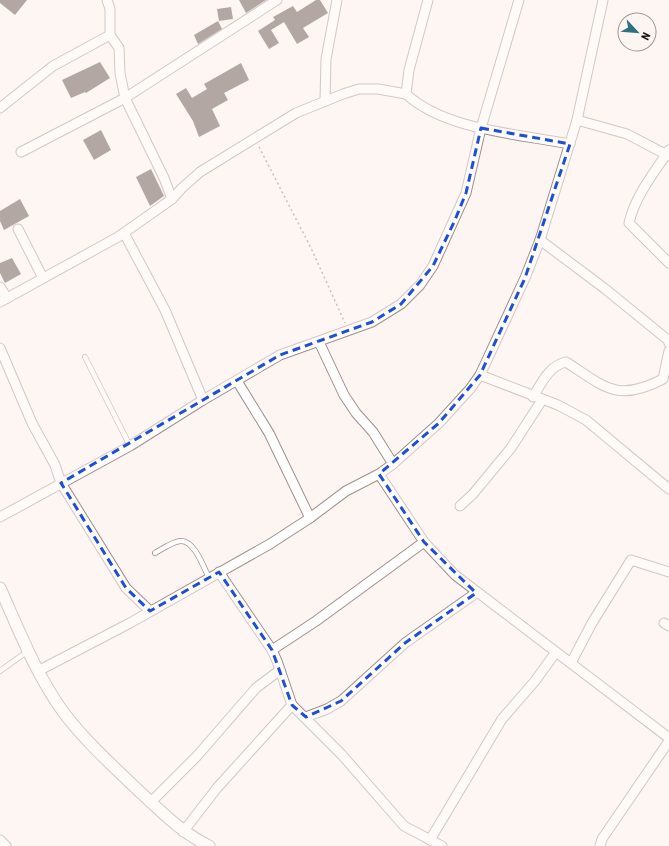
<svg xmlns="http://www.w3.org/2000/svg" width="669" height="846" viewBox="0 0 669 846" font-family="'Roboto Condensed',sans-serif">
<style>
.building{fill:#594843}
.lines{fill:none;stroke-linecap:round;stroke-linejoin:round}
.service-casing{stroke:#a28f89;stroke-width:6}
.minor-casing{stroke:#a28f89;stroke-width:11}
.tertiary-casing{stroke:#a28f89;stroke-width:13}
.path{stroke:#88817e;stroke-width:1.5;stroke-dasharray:2 3;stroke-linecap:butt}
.service{stroke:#fff;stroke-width:4.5}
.minor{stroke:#fff;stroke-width:9}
.tertiary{stroke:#fff;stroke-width:11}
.marked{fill:none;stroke:#1d4ed8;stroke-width:3;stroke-dasharray:8 5;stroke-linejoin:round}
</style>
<rect width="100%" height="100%" fill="#fdf5f2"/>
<g class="building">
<polygon points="0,0 27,0 15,15 0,3"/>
<polygon points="239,0 266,0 246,13"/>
<polygon points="316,0 320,0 328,13 303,28 309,37 297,44 284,22 271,30 279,43 269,49 258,31 275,20 273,17 293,6 297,12"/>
<polygon points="231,7 233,19 219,21 217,9"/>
<polygon points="218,21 222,29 198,44 194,35"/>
<polygon points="100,62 110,78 86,93 85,92 71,98 62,80"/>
<polygon points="241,63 249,80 224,93 228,100 212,109 220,126 199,137 193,121 176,94 186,88 192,98 207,89 204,84"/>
<polygon points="101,130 111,150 94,160 83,140"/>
<polygon points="151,169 164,196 150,206 136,177"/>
<polygon points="20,199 29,216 4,230 0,221 0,211"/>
<polygon points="12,258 21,274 5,283 0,273 0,263"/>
</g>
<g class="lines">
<defs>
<g id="service">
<polyline points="85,357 130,446"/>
<path d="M155,553c7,-4 17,-11 25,-12 14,-2 24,27 29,37"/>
<polyline points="0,671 28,651"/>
</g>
<g id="minor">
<polyline points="107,0 110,9 110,35 119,48 120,73 125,98 164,178 172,199"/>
<path d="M428,0l-19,70 -3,24c39,36 112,40 164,50"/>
<polyline points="325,101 326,59 337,0"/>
<polyline points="0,108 53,66 110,35"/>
<polyline points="577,120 627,134 669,156"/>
<path d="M669,150c-15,23 -34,46 -40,73l40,40"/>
<polyline points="21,152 125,98 277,0"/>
<polyline points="18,229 43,278"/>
<polyline points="124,233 165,310 203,400"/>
<polyline points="540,240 604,288 668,340 669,343"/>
<polyline points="0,287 7,298"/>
<polyline points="0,302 118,237 172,199 182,188 200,172 296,113 343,94 359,89 378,89 406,94"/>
<polyline points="319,342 344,395 356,413 373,432 393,464"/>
<polyline points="0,348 32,423 55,465 61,483 126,588 150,611"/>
<polyline points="480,375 558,405 586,420 669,489"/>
<polyline points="237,381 269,433 310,518"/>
<path d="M533,397c9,-15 16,-31 33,-35 39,25 51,41 97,17l6,-28"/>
<polyline points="379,474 424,542 455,575 669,738"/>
<polyline points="460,506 473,494 511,448 542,400"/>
<polyline points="0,517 130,446 203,400 280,355 372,322 401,304 420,285 433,266 466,193 481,128 519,0"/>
<polyline points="219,572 272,650 277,661 292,705 342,755 404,826 442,846"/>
<polyline points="664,623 669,626"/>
<polyline points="272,650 316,621 424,542"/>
<polyline points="571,663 592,623 631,560 669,572"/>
<polyline points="38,671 130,623 270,544 310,518 346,491 379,474 393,464 439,423 470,389 480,375 525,278 540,240 577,120 603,0"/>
<polyline points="306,717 327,709 341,701 405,643 476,593"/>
<polyline points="151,802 197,756 256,688 280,670"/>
<polyline points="183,832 217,788 292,705"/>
<polyline points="0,840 6,846"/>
<polyline points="430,840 502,719 535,681 556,652"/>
<polyline points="600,846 602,839 669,741"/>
</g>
<path id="tertiary" d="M0,588c19,42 36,87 64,125 22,29 50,54 76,79 22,20 42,41 69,54"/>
</defs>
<use href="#service" class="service-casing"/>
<use href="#minor" class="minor-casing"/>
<use href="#tertiary" class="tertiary-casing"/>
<polyline class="path" points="259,147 311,248 345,323"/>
<use href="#service" class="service"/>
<use href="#minor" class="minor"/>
<use href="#tertiary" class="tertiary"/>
</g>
<path d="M0 0H669V846H0ZM481,128l89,16 -45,134 -45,97 -41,48 -60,51 45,68 52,51 -71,50 -64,58 -35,16 -14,-12 -20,-55 -53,-78 -69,39 -24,-23 -65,-105 219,-128 92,-33 29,-18 32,-38 22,-46 11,-27z" fill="#fdf5f2" fill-opacity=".55" fill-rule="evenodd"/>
<path class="marked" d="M481,128l89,16 -45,134 -45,97 -41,48 -60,51 45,68 52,51 -71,50 -64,58 -35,16 -14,-12 -20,-55 -53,-78 -69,39 -24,-23 -65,-105 219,-128 92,-33 29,-18 32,-38 22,-46 11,-27z"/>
<g transform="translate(637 32) rotate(116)"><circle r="19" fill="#fdf5f2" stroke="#a19996"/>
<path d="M0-3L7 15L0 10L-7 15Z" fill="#2e7282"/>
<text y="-6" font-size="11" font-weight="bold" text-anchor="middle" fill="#160f0d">N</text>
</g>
</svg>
